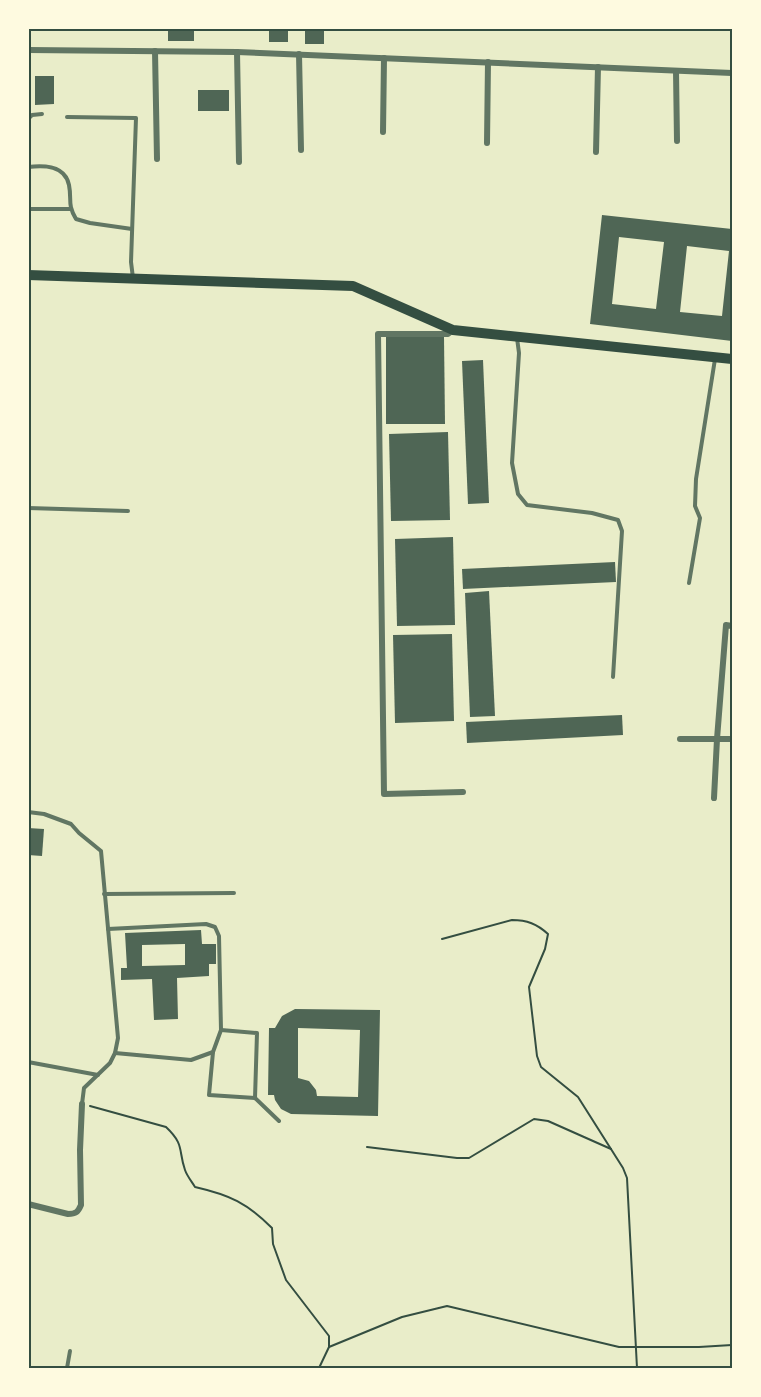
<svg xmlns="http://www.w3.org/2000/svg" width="761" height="1397" viewBox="0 0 761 1397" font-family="Montserrat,sans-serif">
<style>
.building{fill:#4f6655;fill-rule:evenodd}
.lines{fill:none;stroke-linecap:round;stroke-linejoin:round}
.path{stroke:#344e41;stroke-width:2}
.service{stroke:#617663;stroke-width:4}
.minor{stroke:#617663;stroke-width:6}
.secondary{stroke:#344e41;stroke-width:10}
.neatline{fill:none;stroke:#344e41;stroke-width:2}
</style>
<rect width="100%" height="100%" fill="#e9edc9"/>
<g class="building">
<rect x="168" y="28" width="26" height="13"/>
<rect x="269" y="28" width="19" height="14"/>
<rect x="305" y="28" width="19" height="16"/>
<polygon points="35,76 54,76 54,104 35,105"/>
<rect x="198" y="90" width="31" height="21"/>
<path d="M602,215l130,14v112l-142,-17zM619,237l45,5 -8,67 -44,-5zM687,246l42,5 -7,65 -42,-4z"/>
<polygon points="386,337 444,337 445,424 386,424"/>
<polygon points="483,360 489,503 468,504 462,361"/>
<polygon points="448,432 450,520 391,521 389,434"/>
<polygon points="453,537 455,625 397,626 395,539"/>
<polygon points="615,562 616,582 463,589 462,569"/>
<polygon points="489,591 495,716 470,717 465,593"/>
<polygon points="452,634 454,721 395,723 393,635"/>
<polygon points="622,715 623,735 467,743 466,722"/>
<polygon points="28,828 44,829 42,856 28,855"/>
<path d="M201,930l1,14h14v20h-7v12l-32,2 1,41 -24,1 -2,-41 -31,1v-12h6l-2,-35zM185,944v21l-43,1v-21z"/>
<path d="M295,1009l85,1 -2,106 -87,-2 -10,-5 -6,-9 -1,-5h-6l1,-67h6l7,-12zM298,1028l62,2 -2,67 -41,-1 -1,-6 -7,-9 -11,-3z"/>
</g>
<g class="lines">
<g class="path">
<path d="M442,939l70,-19c15,0 25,4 36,14l-3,15 -16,38 8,69 4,11 37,30 45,71 4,10 10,190"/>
<path d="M90,1106l76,21c19,18 12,23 19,43 2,6 7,12 10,17 35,8 52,16 77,41l1,16 13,36 43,56v11l-10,21"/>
<polyline points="367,1147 457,1158 469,1158 534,1119 548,1121 611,1149"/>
<polyline points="329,1347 402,1317 447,1306 619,1347 699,1347 732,1345"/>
</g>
<g class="service">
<polyline points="67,117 136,118 131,262 133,278"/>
<polyline points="28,119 32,115 42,114"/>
<path d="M28,167c16,-2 37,-2 41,18 3,15 -2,19 7,34l14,4 42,6"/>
<polyline points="28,209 70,209"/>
<polyline points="517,338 519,353 512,463 518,494 527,505 592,513 618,520 622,531 613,677"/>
<polyline points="28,508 128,511"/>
<polyline points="689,583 700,518 695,506 696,479 715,359"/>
<polyline points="28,812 44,814 71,824 79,833 101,851 118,1038 115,1053 110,1063 84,1088 82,1104"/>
<polyline points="104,894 234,893"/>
<polyline points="108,929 206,924 215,927 219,936 221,1030 213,1052 191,1060 115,1053"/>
<polyline points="221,1030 257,1033 255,1098 279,1121"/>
<polyline points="213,1052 209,1095 255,1098"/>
<polyline points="28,1062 98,1075"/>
<polyline points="67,1368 70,1351"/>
</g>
<g class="minor">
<polyline points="28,50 237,52 732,73"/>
<polyline points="155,51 157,159"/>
<polyline points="237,52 239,162"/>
<polyline points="299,54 301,150"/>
<polyline points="676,71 677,141"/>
<polyline points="383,132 384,58"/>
<polyline points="487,143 488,62"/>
<polyline points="596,152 598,67"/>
<polyline points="453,330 448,334 378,334 384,794 463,792"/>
<polyline points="680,739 732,739"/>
<polyline points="714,798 717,739 726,625 732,626"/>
<path d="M28,1204l40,10c8,0 10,-2 13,-9l-1,-55 2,-46"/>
</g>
<polyline class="secondary" points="28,275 353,286 453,330 732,359"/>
</g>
<rect width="761" height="1397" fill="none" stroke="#fefae0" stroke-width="60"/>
<rect x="30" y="30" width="701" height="1337" class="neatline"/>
</svg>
